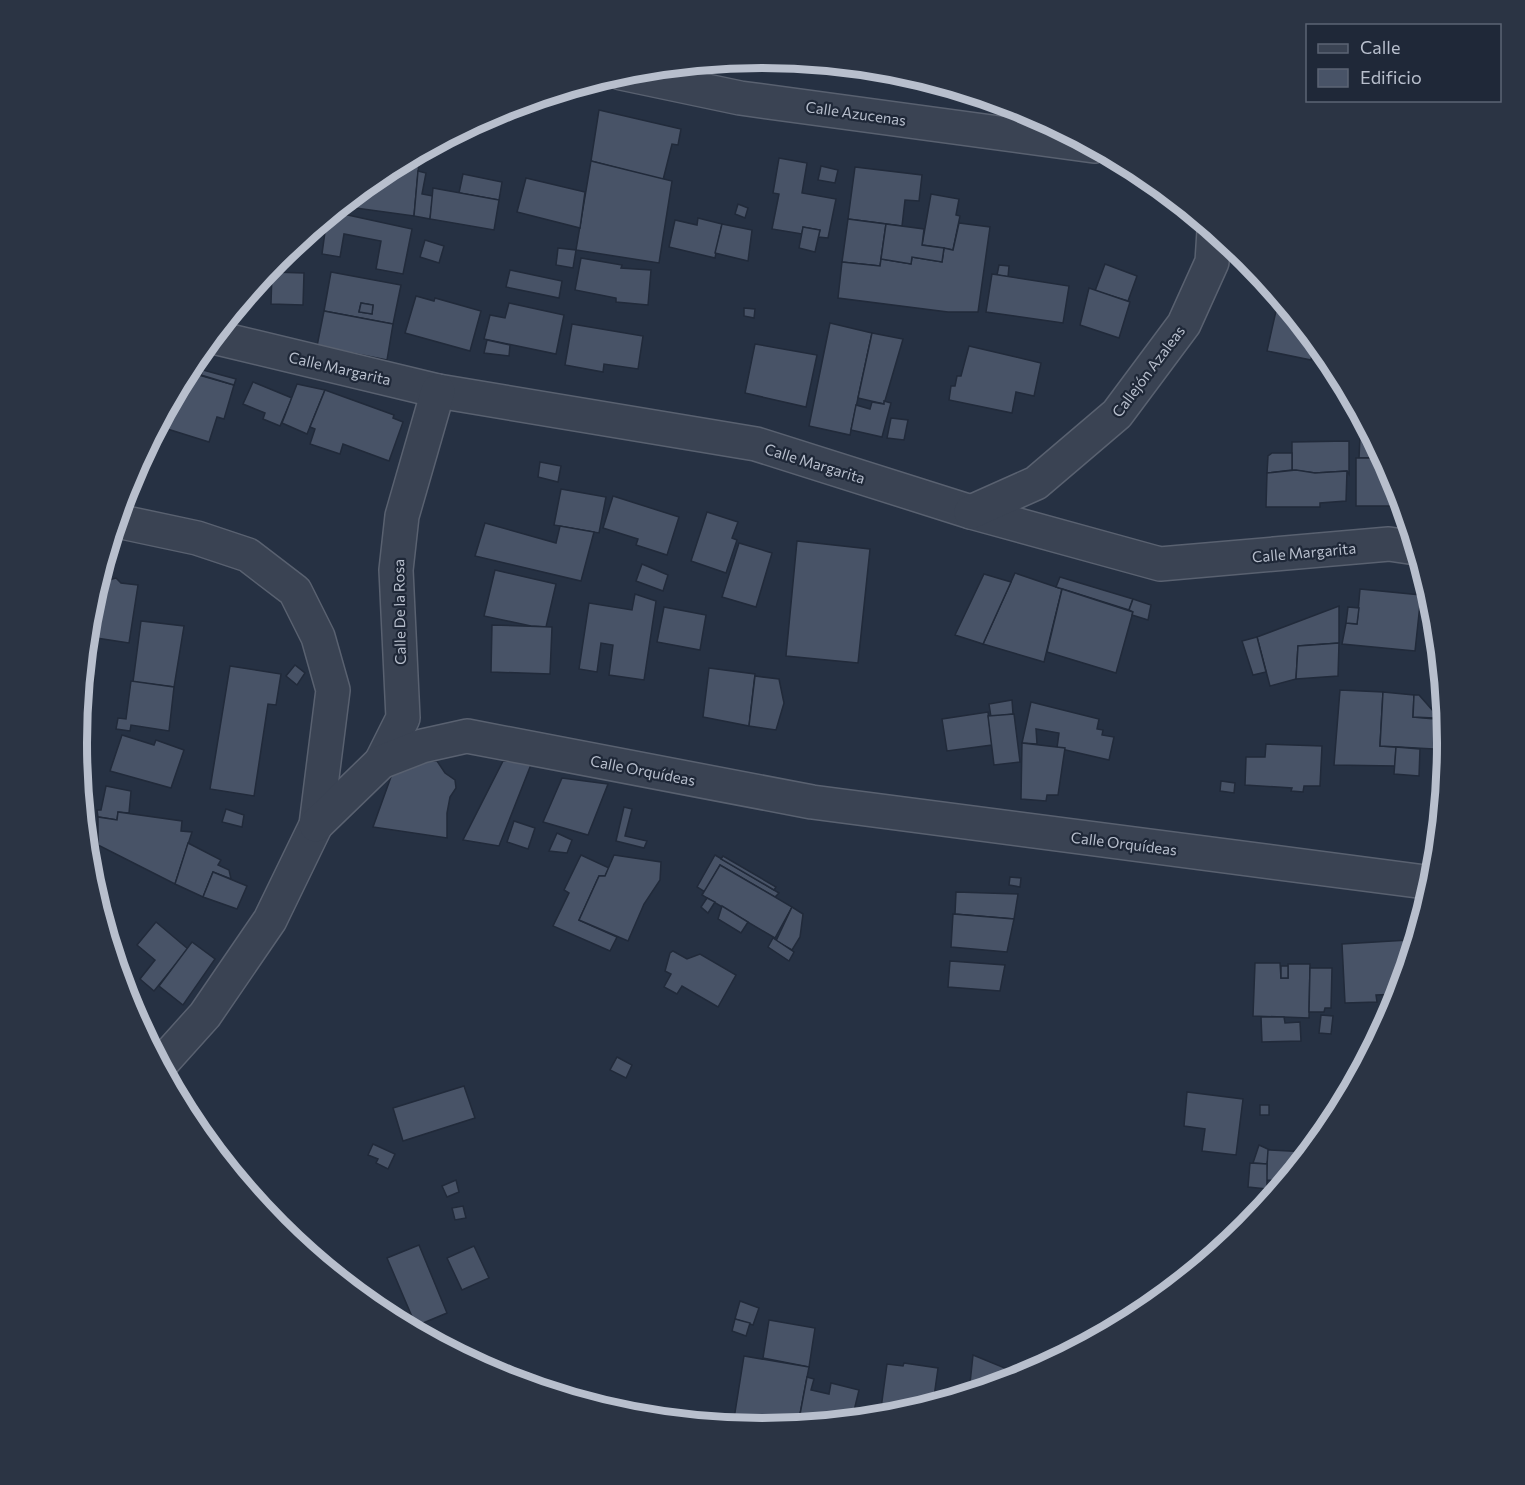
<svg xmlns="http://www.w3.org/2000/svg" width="1525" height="1485" viewBox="0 0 1525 1485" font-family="Commissioner,sans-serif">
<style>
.building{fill:#485367;stroke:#212a3a;stroke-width:1.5;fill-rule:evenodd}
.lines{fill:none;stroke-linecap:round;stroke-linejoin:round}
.street-casing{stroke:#596170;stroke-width:36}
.street{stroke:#3a4353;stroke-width:33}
.labels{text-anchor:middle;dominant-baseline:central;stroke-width:4.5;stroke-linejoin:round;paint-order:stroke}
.street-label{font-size:15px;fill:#b8bfcd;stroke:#1f2838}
.rim{fill:none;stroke:#b8bfcd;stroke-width:8}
</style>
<rect width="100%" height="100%" fill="#263143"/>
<g class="building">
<polygon points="885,70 897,70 923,78 922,80"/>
<polygon points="599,110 681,129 678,145 672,144 663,180 591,161"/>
<polygon points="1030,112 1056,126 1028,121"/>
<polygon points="420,152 414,216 341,206 382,172"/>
<polygon points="779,158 807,163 802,193 836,199 828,238 818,237 820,230 803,227 802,234 772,229 779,194 773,193"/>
<polygon points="591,161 672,181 659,263 576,250"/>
<polygon points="821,166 838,170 835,183 818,180"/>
<polygon points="855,167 922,175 919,201 905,200 902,226 848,219"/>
<polygon points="418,171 426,173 422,194 433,196 430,219 414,216"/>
<polygon points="463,174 502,182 499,200 459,193"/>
<polygon points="526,178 585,192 580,228 517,212"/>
<polygon points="433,188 499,200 494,230 430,219"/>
<polygon points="931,194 959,199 956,215 960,216 953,250 922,245"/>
<polygon points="738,204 748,208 745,218 735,214"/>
<polygon points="334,212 412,229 403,274 376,269 381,241 344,234 340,257 322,254 327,217"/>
<polygon points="698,218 722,224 715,258 669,247 675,220 697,225"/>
<polygon points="848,219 886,224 880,266 842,262"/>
<polygon points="959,223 990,227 978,312 948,312 838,298 842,262 880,266 881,259 911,264 912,257 942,262 944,248 953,250"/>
<polygon points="722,224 752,230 748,261 715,253"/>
<polygon points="886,224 924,229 922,245 944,248 942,262 912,257 911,264 881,259"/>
<polygon points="803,227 820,230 815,252 799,248"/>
<polygon points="425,240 444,246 439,263 420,257"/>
<polygon points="558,248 576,250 573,268 556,265"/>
<polygon points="581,258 622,265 621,268 651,270 648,305 616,302 616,298 575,290"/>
<polygon points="1105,264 1137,276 1128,301 1095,291"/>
<polygon points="999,265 1009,266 1008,277 997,275"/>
<polygon points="510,270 562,281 559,298 506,287"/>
<polygon points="272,272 304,273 303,305 271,304"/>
<path d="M331,272l70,13 -8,39 -69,-13zM361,303l12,2 -1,9 -13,-2z"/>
<polygon points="992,274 1069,286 1063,323 986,312"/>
<polygon points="1270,286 1284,303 1267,300"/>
<polygon points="1089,288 1130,302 1119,338 1080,325"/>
<polygon points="416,296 434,301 435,298 481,311 470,351 405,333"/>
<polygon points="1278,302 1284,303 1330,358 1312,354 1311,360 1267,351"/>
<polygon points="361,303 373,305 372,314 359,312"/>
<polygon points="509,303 564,315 556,354 484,339 490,315 505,318"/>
<polygon points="744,308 755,309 754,318 744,316"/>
<polygon points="324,311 393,324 387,360 317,346"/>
<polygon points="830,323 872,333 850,435 809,426"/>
<polygon points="572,324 643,336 638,369 604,364 603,372 565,365"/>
<polygon points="872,333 903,339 884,404 858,398"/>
<polygon points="487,340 510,345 509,356 484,353"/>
<polygon points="755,344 817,355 806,407 745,393"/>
<polygon points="969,346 1041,363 1034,396 1016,392 1012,413 949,400 951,386 955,386 957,376 961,376"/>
<polygon points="189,368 188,372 234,385 224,419 217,417 209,442 161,427 164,414"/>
<polygon points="203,370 236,379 234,385 201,375"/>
<polygon points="253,382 292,398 280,426 263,419 265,413 243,404"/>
<polygon points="297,384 325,390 307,434 282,423"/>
<polygon points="325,390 394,415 393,418 403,422 389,461 343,444 340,454 310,444 315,429 310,427"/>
<polygon points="884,401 891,403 882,437 851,430 856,405 870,409 872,402 884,404"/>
<polygon points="891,418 908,420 904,440 887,438"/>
<polygon points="1360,436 1372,436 1374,458 1359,458"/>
<polygon points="1349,441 1349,474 1347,471 1315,473 1292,470 1292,442"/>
<polygon points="1272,453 1292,453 1292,470 1267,473 1268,456"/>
<polygon points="1356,458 1384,458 1396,480 1404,506 1356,506"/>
<polygon points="540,462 561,466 558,482 538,477"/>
<polygon points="1296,470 1315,473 1347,471 1346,501 1320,503 1320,507 1266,507 1267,473"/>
<polygon points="561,489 606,497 599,533 554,525"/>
<polygon points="613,496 679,517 667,555 636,545 638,539 603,528"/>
<polygon points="707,512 738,522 732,538 737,540 726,573 691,561"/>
<polygon points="485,523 556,543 560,526 594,532 581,581 475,556"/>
<polygon points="797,541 870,549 858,663 786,656"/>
<polygon points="739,543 772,553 756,607 722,597"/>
<polygon points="642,564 668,575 663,591 636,581"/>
<polygon points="495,570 556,584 546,627 531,626 484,616"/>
<polygon points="1015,573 1062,589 1044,662 983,644"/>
<polygon points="984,574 1011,582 983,644 955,635"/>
<polygon points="1060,577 1133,599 1129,610 1056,587"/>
<polygon points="100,578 109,580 116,578 121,583 138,585 129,643 90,637"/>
<polygon points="1062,589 1133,612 1116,673 1047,652"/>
<polygon points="1360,589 1421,595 1415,651 1342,644 1346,623 1357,624"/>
<polygon points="635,594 656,601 644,680 609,675 613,645 601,643 597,672 579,669 589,603 632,610"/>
<polygon points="1133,599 1151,605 1148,620 1132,615 1133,612 1129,610"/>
<polygon points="1339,606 1339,643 1298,646 1296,679 1270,686 1257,637"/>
<polygon points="664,607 706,615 700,650 657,642"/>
<polygon points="1348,607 1359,608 1357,624 1346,623"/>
<polygon points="141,621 184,626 174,687 133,682"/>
<polygon points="492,625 552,627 550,674 491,672"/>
<polygon points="1257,637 1266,672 1253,675 1242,641"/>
<polygon points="1339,643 1338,676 1296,679 1298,646"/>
<polygon points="85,660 93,661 90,674 84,673"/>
<polygon points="295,665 305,673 297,685 286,676"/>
<polygon points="230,666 281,674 276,705 268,704 254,796 210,789"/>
<polygon points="709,668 755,674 749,726 703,717"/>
<polygon points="84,673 95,676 90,702 81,700"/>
<polygon points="755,676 779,679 784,703 776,730 749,726"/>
<polygon points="1441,676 1443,693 1437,694 1435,677"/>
<polygon points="131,681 174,687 169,731 131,725 130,731 116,729 118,718 126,719"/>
<polygon points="1340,690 1383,692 1380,746 1396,747 1395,766 1334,765"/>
<polygon points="1383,692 1414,695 1413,717 1435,719 1434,749 1380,746"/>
<polygon points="1414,695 1419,695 1434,712 1434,718 1413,717"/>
<polygon points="1012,700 1013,714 991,717 989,704"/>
<polygon points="1031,702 1099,719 1097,729 1103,730 1102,735 1114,737 1109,760 1057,748 1059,733 1036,729 1037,744 1022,743"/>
<polygon points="988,712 992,745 947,751 942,719"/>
<polygon points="1014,714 1020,762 994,765 988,716"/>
<polygon points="122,735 154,745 156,740 184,750 171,788 110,771"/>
<polygon points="1022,743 1065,748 1058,795 1047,795 1046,801 1021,799"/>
<polygon points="1266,744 1322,746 1320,786 1304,786 1303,792 1291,791 1292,788 1245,785 1246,757 1265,757"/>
<polygon points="1396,747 1420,749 1419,776 1394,774"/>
<polygon points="397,760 437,761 445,773 455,780 456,788 450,797 447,813 447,838 373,827"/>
<polygon points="503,761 532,762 499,846 463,840"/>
<polygon points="562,778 608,784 588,835 543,822"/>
<polygon points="1221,781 1235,783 1234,793 1220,791"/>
<polygon points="106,786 131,791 129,813 118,812 117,820 98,817 97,810 101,810"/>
<polygon points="624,807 632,809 625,836 647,841 644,848 616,841"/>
<polygon points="226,809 244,815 242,827 222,822"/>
<polygon points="118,812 182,821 181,831 192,832 175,884 98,845 98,817 117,820"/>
<polygon points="514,821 535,828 528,849 507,842"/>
<polygon points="557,833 572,840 567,853 549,851"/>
<polygon points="188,843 221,860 218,865 229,870 231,879 213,872 203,897 175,884"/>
<polygon points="581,855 609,868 605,876 599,876 579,920 617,937 610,951 553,926 569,893 564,890"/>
<polygon points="614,855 661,862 660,880 644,904 628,941 579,920 599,876 605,876"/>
<polygon points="715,855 774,890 779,893 775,897 720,865 705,892 697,887"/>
<polygon points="723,856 776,887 774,890 721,859"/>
<polygon points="720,865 792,907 775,938 702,895"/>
<polygon points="213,872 247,886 237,909 203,897"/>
<polygon points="1010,877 1021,878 1020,887 1009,885"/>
<polygon points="956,892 1018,894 1014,919 955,914"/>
<polygon points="707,898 715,902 708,913 701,907"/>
<polygon points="722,906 748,922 741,933 718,919"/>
<polygon points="792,907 803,914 800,937 792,950 776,941"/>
<polygon points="953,914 1014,919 1007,952 951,947"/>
<polygon points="156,922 188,949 154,991 140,979 155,960 137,945"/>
<polygon points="773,938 794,952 789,961 768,947"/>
<polygon points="1409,940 1410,957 1399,994 1376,995 1377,1002 1345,1003 1342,944"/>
<polygon points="192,942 215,959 183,1005 159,986"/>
<polygon points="673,951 687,959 700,954 736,975 718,1007 682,986 677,994 664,987 671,974 665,971 670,953"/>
<polygon points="950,961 1005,965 1000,991 948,987"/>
<polygon points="1255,963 1280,963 1281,978 1288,978 1288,964 1310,964 1309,1018 1253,1016"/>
<rect x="1281" y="966" width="7" height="12"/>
<polygon points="1310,968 1332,968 1331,1008 1325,1008 1324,1012 1309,1012"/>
<polygon points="1321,1015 1333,1016 1331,1034 1319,1033"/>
<polygon points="1261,1017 1284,1017 1285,1023 1300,1022 1301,1041 1262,1042"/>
<polygon points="617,1057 632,1065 626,1078 610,1070"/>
<polygon points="464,1086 475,1118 403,1141 393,1108"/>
<polygon points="1187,1092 1243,1099 1236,1155 1202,1151 1205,1129 1184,1126"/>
<rect x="1260" y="1105" width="9" height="10"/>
<polygon points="373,1144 395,1154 388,1169 376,1163 378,1159 368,1155"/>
<polygon points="1259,1145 1270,1150 1267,1164 1253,1163"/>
<polygon points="1268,1150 1270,1150 1309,1152 1285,1181 1266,1180"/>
<polygon points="1250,1163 1267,1164 1267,1189 1248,1187"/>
<polygon points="456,1180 459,1192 447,1197 442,1186"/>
<polygon points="463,1206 466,1218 455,1220 452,1208"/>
<polygon points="419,1245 447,1313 416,1326 387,1258"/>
<polygon points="474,1246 489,1278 462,1290 447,1258"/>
<polygon points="740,1301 759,1308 753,1325 735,1319"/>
<polygon points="735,1319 750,1323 746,1336 732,1331"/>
<polygon points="769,1320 815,1328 809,1367 763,1358"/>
<polygon points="973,1355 1024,1376 969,1393"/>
<polygon points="744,1356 809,1367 798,1425 762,1428 733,1425"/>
<polygon points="904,1363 938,1368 933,1404 896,1415 880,1416 887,1364 903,1366"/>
<polygon points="807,1377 814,1379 811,1390 829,1394 831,1383 859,1390 852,1419 798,1425"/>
</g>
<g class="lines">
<defs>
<g id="street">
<polyline points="621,73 740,98 1094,146"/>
<polyline points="213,337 438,391 756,444 971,512 1160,564 1389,544 1416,548"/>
<polyline points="971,512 1036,483 1117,414 1184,324 1212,262 1214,231"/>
<polyline points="117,521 197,538 248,555 295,591 318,637 333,690 316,825 270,920 205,1015 161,1064"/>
<polyline points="381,762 403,718 396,570 402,516 438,391"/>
<polyline points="316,825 381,762 422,746 467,736 812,802 1433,883"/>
</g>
</defs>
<use href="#street" class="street-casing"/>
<use href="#street" class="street"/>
</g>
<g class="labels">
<g class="street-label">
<text transform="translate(856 113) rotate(8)">Calle Azucenas</text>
<text transform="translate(340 368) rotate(13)">Calle Margarita</text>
<text transform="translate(1148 371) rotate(-53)">Callejón Azaleas</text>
<text transform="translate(815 463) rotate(17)">Calle Margarita</text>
<text transform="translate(1304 552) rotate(-5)">Calle Margarita</text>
<text transform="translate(399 612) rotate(-91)">Calle De la Rosa</text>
<text transform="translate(643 770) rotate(11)">Calle Orquídeas</text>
<text transform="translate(1124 843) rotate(7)">Calle Orquídeas</text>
</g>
</g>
<path d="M0 0H1525V1485H0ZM87 743a675 675 0 1 1 1350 0a675 675 0 1 1-1350 0Z" fill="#2b3444" fill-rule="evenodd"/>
<path class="rim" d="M87 743a675 675 0 1 1 1350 0a675 675 0 1 1-1350 0Z"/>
<rect x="1306" y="24" width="195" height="78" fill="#1f2838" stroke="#5c6474" stroke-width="1.5"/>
<rect x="1318" y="44" width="30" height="9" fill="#3a4353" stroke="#5c6474" stroke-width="1.5"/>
<text x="1360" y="54" font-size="18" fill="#b8bfcd">Calle</text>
<rect x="1318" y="69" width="30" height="18" fill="#485367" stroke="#5c6474" stroke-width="1.5"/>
<text x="1360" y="84" font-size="18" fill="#b8bfcd">Edificio</text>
</svg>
